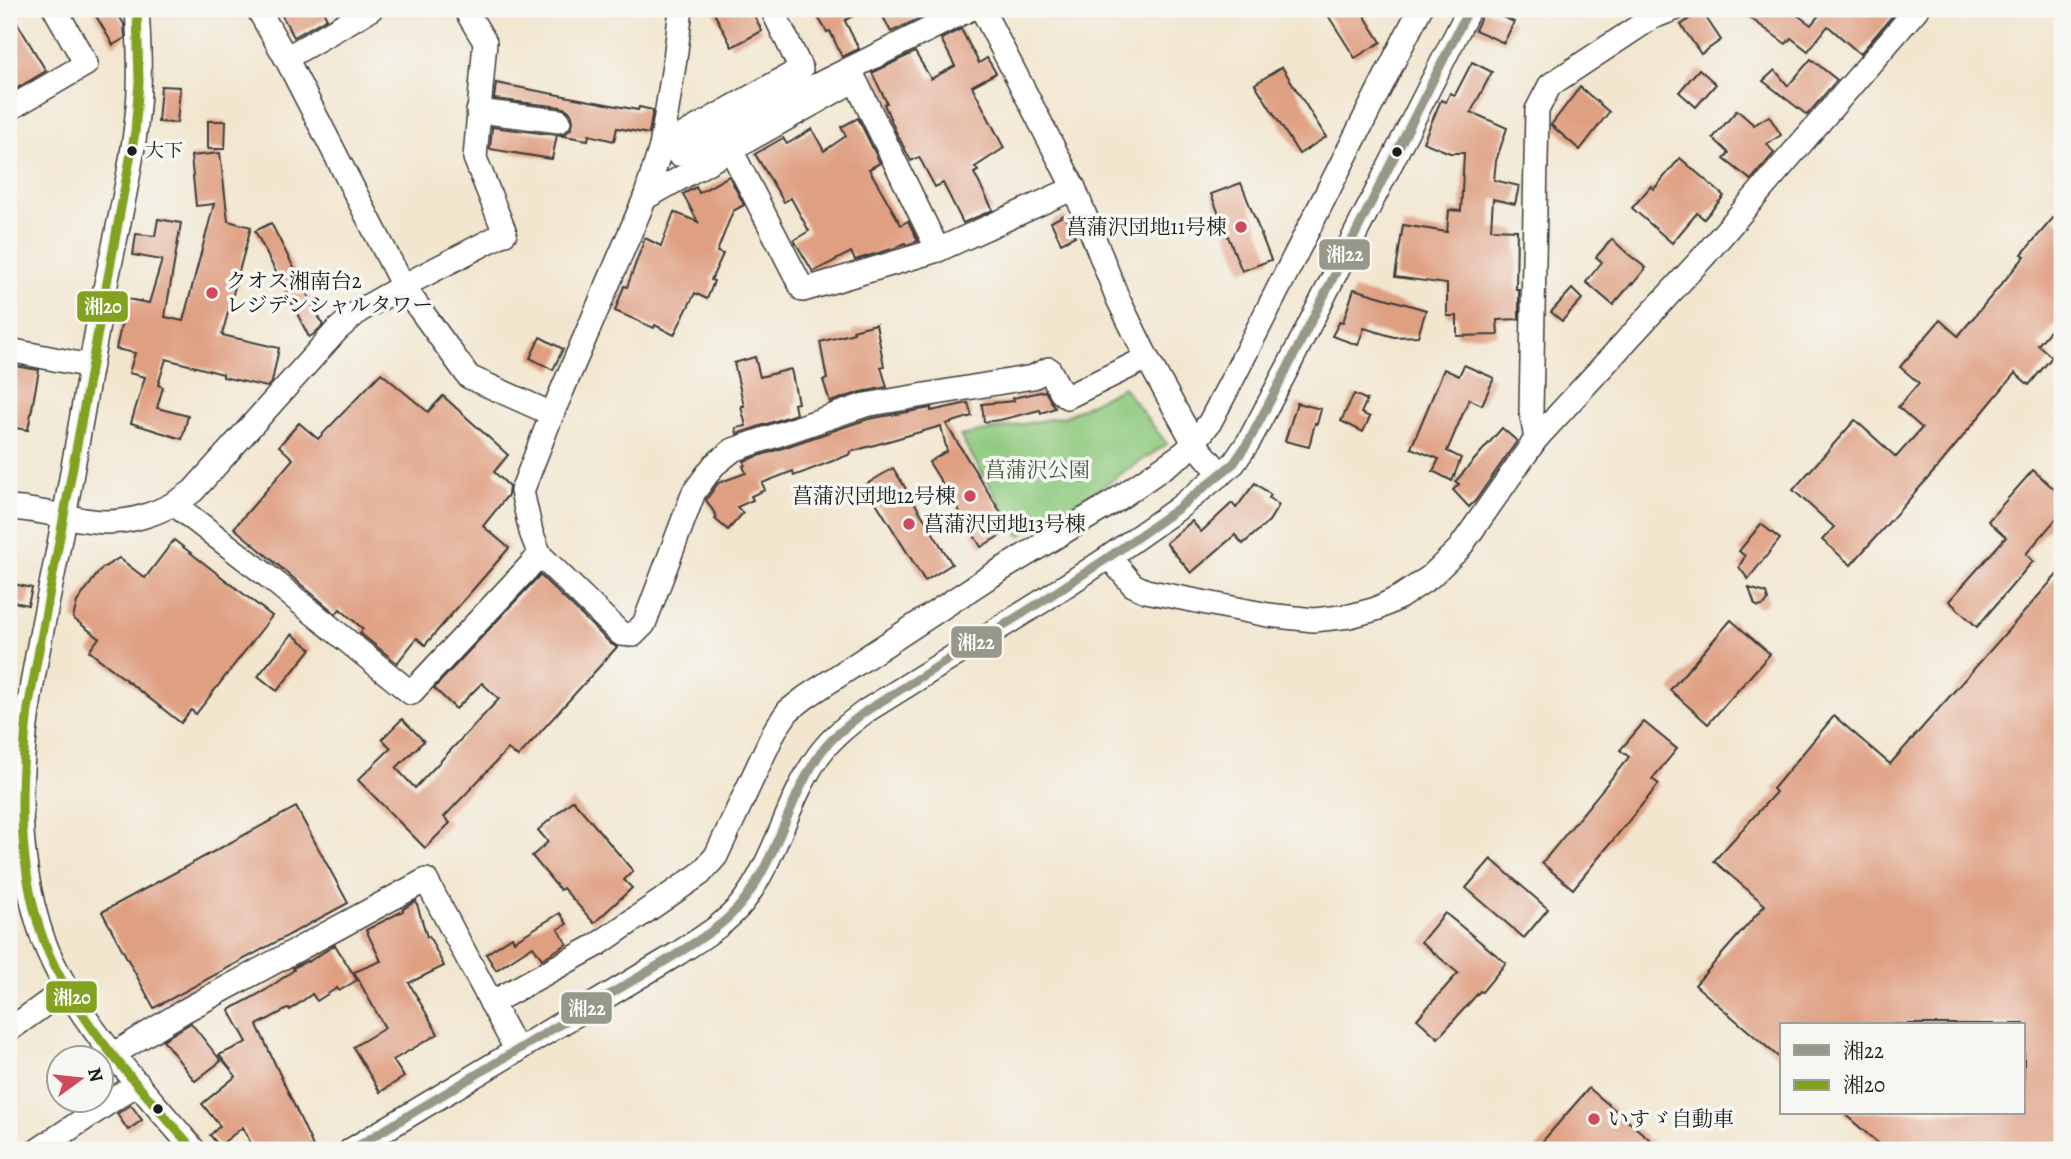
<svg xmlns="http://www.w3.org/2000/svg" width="2071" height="1159" viewBox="0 0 2071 1159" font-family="Alegreya,'Noto Serif JP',serif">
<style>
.green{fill:#8fca7f;stroke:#56734e;stroke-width:2}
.building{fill:#df9f81}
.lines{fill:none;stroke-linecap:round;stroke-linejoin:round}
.minor-casing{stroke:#3c3a37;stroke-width:26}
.minor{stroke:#fff;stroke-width:23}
.bus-1-casing{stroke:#f6f6f2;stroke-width:14}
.bus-2-casing{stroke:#f6f6f2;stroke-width:14}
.bus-1{stroke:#98988a;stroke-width:9}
.bus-2{stroke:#82a220;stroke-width:9}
.bus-dot{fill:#1c1c1c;stroke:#f6f6f2;stroke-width:2.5}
.poi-dot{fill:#d1495b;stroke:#f6f6f2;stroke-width:2.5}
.labels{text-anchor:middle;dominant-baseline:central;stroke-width:7;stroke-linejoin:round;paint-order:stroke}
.bus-label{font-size:19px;fill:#1c1c1c;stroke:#f6f6f2;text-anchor:start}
.poi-label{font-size:21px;fill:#1c1c1c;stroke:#f6f6f2;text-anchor:start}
.park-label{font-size:21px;fill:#44593f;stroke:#f6f6f2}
.line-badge{stroke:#f6f6f2;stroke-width:2.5}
.badge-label{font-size:19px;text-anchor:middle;font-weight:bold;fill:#fff}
</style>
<rect width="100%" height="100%" fill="#f6f6f2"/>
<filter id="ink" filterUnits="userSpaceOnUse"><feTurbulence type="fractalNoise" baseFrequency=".0143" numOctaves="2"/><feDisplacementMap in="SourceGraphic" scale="14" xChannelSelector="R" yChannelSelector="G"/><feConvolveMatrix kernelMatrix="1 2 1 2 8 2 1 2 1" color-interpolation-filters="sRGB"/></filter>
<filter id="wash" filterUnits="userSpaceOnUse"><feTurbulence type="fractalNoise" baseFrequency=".00686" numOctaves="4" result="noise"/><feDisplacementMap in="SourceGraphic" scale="28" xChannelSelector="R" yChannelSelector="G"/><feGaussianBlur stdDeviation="1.57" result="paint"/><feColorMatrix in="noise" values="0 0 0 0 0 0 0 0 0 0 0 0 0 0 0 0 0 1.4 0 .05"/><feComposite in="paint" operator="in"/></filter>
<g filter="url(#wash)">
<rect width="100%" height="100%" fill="#f2e6cf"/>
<polygon class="green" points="1123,387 1167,444 1101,487 1020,536 960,436 1066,416"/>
<g id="blocks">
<g class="building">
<polygon points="9,9 46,71 9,93"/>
<polygon points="92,9 115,9 124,24 125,38 113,45"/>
<polygon points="290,9 322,9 327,18 294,37 281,14"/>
<polygon points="712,9 751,9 762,31 732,47"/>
<polygon points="813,9 866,9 847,19 845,21 859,49 842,57 830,31 827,32"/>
<polygon points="879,9 939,9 891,32"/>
<polygon points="1324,9 1360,9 1381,42 1355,58"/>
<polygon points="1485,9 1514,22 1504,43 1475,30"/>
<polygon points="1738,9 1789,9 1811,25 1824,9 1889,9 1894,14 1860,54 1828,26 1808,51 1791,38 1786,44"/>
<polygon points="1701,10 1721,40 1701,54 1681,25"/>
<polygon points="961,29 979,63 987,58 996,73 972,86 1004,148 975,167 978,171 974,173 993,210 963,223 943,183 935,187 919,157 911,161 896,132 884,104 887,103 872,73 915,52 931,79 955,66 941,39"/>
<polygon points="1811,59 1837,80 1807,115 1763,81 1775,70 1788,86"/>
<polygon points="1472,62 1492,72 1471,112 1507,128 1496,161 1494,180 1519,186 1515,204 1493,199 1491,229 1517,230 1516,290 1519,290 1519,319 1497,320 1498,335 1457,336 1457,316 1447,316 1447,284 1395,277 1403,225 1447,232 1449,210 1461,211 1464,153 1450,153 1423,142 1441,100 1446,102 1450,93 1455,95"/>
<polygon points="1282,67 1326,137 1299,154 1255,84"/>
<polygon points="1699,69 1716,84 1696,107 1679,92"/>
<polygon points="496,83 638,110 639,107 653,110 649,134 617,128 614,141 589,135 588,140 558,135 565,134 571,129 573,122 572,115 568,110 561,107 494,99"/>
<polygon points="161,86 180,87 177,123 158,122"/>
<polygon points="1580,87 1609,112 1580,150 1551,125"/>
<polygon points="1737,110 1754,125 1769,116 1781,135 1767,144 1774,153 1751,180 1724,159 1729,153 1713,138"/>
<polygon points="858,118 880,163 869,169 901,225 908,221 918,241 906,245 905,243 895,248 855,260 851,252 813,272 794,240 809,231 791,198 784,202 755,154 783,138 787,144 812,129 824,151 846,136 841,127"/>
<polygon points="208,121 226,121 225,149 208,149"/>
<polygon points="492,127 557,135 552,159 490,149"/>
<polygon points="220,153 228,221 251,227 222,335 279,348 272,382 267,387 223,377 223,374 166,359 158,385 163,387 157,408 188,416 182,439 131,423 145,377 129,373 135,353 116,349 127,299 149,303 162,260 133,255 136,234 155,236 158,219 181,223 165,317 183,321 214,204 196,206 191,156"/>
<polygon points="1680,158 1724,196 1704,219 1697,213 1672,243 1632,208 1651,186 1654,189"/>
<polygon points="729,176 744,205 733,211 717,252 723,254 711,280 714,281 707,299 695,293 674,335 655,325 654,328 615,311 624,286 627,287 645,238 661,246 674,212 698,222 683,194 696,187 699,193"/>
<polygon points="1241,183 1271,260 1242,271 1211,194"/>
<polygon points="1064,215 1075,236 1061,243 1051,222"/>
<polygon points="2054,217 2062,224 2062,316 2038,345 2052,357 2029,385 2015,373 1937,468 1851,565 1822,540 1834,527 1793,490 1855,420 1896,457 1922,428 1898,407 1919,383 1900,367 1940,320 1958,336 2025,256 2022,254"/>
<polygon points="271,223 323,325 314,334 309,337 255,231"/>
<polygon points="1612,239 1628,254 1646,268 1633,284 1632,283 1613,305 1586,282 1602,262 1596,257"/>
<polygon points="1354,289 1426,310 1418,336 1394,337 1364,328 1358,345 1332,336 1340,321 1343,322"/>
<polygon points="1572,289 1582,299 1562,321 1551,312"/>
<polygon points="876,324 884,366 881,367 887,387 861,392 830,402 823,380 827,379 820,342 854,333 853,330"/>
<polygon points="540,337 563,349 553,370 530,358"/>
<polygon points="755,357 760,377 791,369 798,403 794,404 796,414 737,434 736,428 746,426 741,406 744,406 734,363"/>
<polygon points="9,365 39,370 28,430 9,427"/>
<polygon points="1464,365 1494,378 1482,405 1469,399 1447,451 1461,458 1452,481 1433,471 1439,459 1411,448 1444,369 1459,376"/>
<polygon points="381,373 428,412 443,396 508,455 494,472 509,486 508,495 483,526 509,548 425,645 417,638 397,663 360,633 363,629 340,609 336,614 234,528 293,459 279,446 299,423 318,439"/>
<polygon points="1045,391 1055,408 1041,413 1040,410 1000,420 984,422 982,404 1014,401 1013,398"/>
<polygon points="1354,394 1367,400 1361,413 1370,417 1363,432 1341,421"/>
<polygon points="968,403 972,416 946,424 1011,529 981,547 929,462 947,451 941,426 850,452 851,454 794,476 793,471 762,483 765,490 751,496 753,500 737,507 743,513 728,530 715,519 717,517 706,500 718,483 746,473 743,466 745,465 744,461 868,419 931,408 931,411"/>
<polygon points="1297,403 1321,409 1317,424 1315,423 1309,447 1285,441"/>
<polygon points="1502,428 1517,441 1475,501 1469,507 1453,490 1459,484 1455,482"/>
<polygon points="893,468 952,564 925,581 865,485"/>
<polygon points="2033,470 2062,496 2062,512 2026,554 2033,561 1977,627 1949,601 2006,537 1988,521"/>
<polygon points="1255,483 1271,495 1269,498 1279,505 1269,521 1243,544 1235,535 1191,573 1166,543 1192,521 1201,532 1232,503 1236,508"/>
<polygon points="1761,524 1780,539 1748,579 1739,567 1745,556 1739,551"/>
<polygon points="174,540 272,616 196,714 191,710 181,723 89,651 99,638 73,618 77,602 101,569 119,558 145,578"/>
<polygon points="2062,569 2062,1150 1886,1150 1842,1112 2024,1112 2024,1024 1782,1024 1782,1060 1695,985 1765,905 1714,861 1776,792 1773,789 1834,716 1890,764"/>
<polygon points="540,575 611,644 617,647 518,757 508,749 444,817 450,823 425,848 358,780 391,748 382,739 402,719 424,741 396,768 415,788 499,699 482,683 456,709 434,688"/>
<polygon points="9,583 32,588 28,605 9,601"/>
<polygon points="1749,588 1766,593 1768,600 1765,605 1759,607 1755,605"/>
<polygon points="1731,620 1770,654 1708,724 1670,690"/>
<polygon points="292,634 311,649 277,691 258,676"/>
<polygon points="1644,722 1677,749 1652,779 1659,784 1573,889 1542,863 1629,757 1620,750"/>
<polygon points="573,800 633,871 624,880 632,888 594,923 563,888 560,890 532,856 548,842 538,830"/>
<polygon points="296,807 348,903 154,1008 102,912"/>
<polygon points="1491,859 1548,909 1524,938 1466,888"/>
<polygon points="416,901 427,937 429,936 444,966 409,983 438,1034 393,1060 404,1077 380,1092 353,1047 385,1028 354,972 381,961 366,930 403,911 403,909"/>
<polygon points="560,913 567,924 558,929 567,944 542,959 533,946 496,970 486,954 512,937 514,941"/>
<polygon points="1445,913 1506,963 1482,992 1480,991 1438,1038 1417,1019 1458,973 1421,942"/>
<polygon points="335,945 357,980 339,991 337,988 317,1001 312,994 290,1010 289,1008 257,1025 313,1146 304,1150 254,1150 243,1127 219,1146 210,1135 220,1126 202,1104 236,1076 219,1055 247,1042 229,1010 266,990 294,970 293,968 307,961 308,962"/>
<polygon points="191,1023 221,1061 195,1081 163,1040"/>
<polygon points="1589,1088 1662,1150 1535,1150"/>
<polygon points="131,1105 142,1120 128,1130 117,1114"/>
</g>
</g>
</g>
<g filter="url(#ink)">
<use href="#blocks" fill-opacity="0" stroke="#3c3a37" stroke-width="2"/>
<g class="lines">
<defs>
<g id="minor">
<path d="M137,9c2,31 4,65 1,97 -6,69 -25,139 -38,208 -16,85 -29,171 -46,256 -25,125 -54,245 -11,369 30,80 97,146 151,211"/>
<polyline points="258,9 286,58 371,9"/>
<polyline points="982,9 1074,188 1118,299 1147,358 1194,443 1221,474"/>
<polyline points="286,58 403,286 505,233 475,158 485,42 465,9"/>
<polyline points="9,109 86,64 55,9"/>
<polyline points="478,111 559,121"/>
<polyline points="661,147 675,59 681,9"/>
<polyline points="731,150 803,290 938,250 1074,188"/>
<polyline points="678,154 970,9"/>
<polyline points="645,198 855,80 938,250"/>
<polyline points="9,350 90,366"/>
<polyline points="1536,439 1531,411 1537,110 1550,85 1653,17 1674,9"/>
<polyline points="175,505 270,578 411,693 540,555 621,634 633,635 644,624 694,492 714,465 733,450 865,405 1033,377 1049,369 1061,392 1067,397 1147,358"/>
<path d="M9,508c26,1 50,8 76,12 39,7 78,-6 108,-29l144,-161 22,-19 44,-25 66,91 83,37 93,-216 16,-51 140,-78 -29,-60"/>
<polyline points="540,555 531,532 522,491 552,414"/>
<polyline points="1109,557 1133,585 1146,591 1268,615 1314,620 1350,616 1376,609 1400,597 1430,577 1459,549 1536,439 1705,255 1917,9"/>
<polyline points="491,1003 597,945 700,874 716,856 775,730 788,711 806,697 989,577 1115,501 1184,453 1194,443 1210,422 1233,378 1420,9"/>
<polyline points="9,1030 66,989"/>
<polyline points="114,1054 184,1011 426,880 517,1051"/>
<polyline points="38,1150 138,1083"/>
<path d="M351,1150l326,-196c23,-15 49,-30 66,-52 34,-45 44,-102 76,-147 13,-18 30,-31 47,-44l178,-111 65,-43 67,-47 58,-47 15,-22 38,-72 182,-360"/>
</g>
</defs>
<use href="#minor" class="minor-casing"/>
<use href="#minor" class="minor"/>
<defs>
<path id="bus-1" d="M351,1150l326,-196c23,-15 47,-29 64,-50 36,-44 46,-102 78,-149 12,-17 30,-31 47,-44l178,-111 65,-43 67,-47 58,-47 15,-22 38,-72 182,-360"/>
<path id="bus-2" d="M137,9l2,73 -4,50 -107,577c-10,87 -12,179 28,260 34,68 89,124 138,181"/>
</defs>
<use href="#bus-1" class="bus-1-casing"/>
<use href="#bus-2" class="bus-2-casing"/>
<use href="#bus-1" class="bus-1"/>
<use href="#bus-2" class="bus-2"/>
</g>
</g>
<g class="bus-dot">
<circle cx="132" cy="151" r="6"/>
<circle cx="1397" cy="152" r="6"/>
<circle cx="158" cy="1109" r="6"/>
</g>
<g class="poi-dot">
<circle cx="1241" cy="227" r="7"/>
<circle cx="212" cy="293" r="7"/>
<circle cx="970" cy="496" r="7"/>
<circle cx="909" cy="524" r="7"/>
<circle cx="1594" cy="1119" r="7"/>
</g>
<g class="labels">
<g class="bus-label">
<text x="145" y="151">大下</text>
</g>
<g class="poi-label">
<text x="1227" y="227" text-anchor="end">菖蒲沢団地11号棟</text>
<text x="226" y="281">クオス湘南台2<tspan x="226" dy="24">レジデンシャルタワー</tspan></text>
<text x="956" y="496" text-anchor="end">菖蒲沢団地12号棟</text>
<text x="923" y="524">菖蒲沢団地13号棟</text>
<text x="1608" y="1119">いすゞ自動車</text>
</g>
<g class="park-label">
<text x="1037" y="470">菖蒲沢公園</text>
</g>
</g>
<g class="line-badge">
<rect x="1318" y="238" width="53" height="33" rx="7" fill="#98988a"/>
<rect x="76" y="290" width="53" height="33" rx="7" fill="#82a220"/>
<rect x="950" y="625" width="53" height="34" rx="7" fill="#98988a"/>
<rect x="45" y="980" width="53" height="34" rx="7" fill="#82a220"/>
<rect x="560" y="991" width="53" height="34" rx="7" fill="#98988a"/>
</g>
<g class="badge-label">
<text x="1345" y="261">湘22</text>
<text x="103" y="313">湘20</text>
<text x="976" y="649">湘22</text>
<text x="72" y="1004">湘20</text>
<text x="587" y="1015">湘22</text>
</g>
<rect width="2071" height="1159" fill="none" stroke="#f6f6f2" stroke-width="35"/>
<rect x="1780" y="1023" width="245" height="91" fill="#f6f6f2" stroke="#9f9f9c" stroke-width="2"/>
<rect x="1794" y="1045" width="35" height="10" fill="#98988a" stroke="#9f9f9c" stroke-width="2"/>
<text x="1843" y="1058" font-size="21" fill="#1c1c1c">湘22</text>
<rect x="1794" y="1080" width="35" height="10" fill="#82a220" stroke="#9f9f9c" stroke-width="2"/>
<text x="1843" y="1092" font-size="21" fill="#1c1c1c">湘20</text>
<g transform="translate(80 1079) rotate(75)"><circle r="33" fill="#f6f6f2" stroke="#9f9f9c" stroke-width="2"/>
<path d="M0-5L12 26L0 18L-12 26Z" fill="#d1495b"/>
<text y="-10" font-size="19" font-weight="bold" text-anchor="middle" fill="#1c1c1c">N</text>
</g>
</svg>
